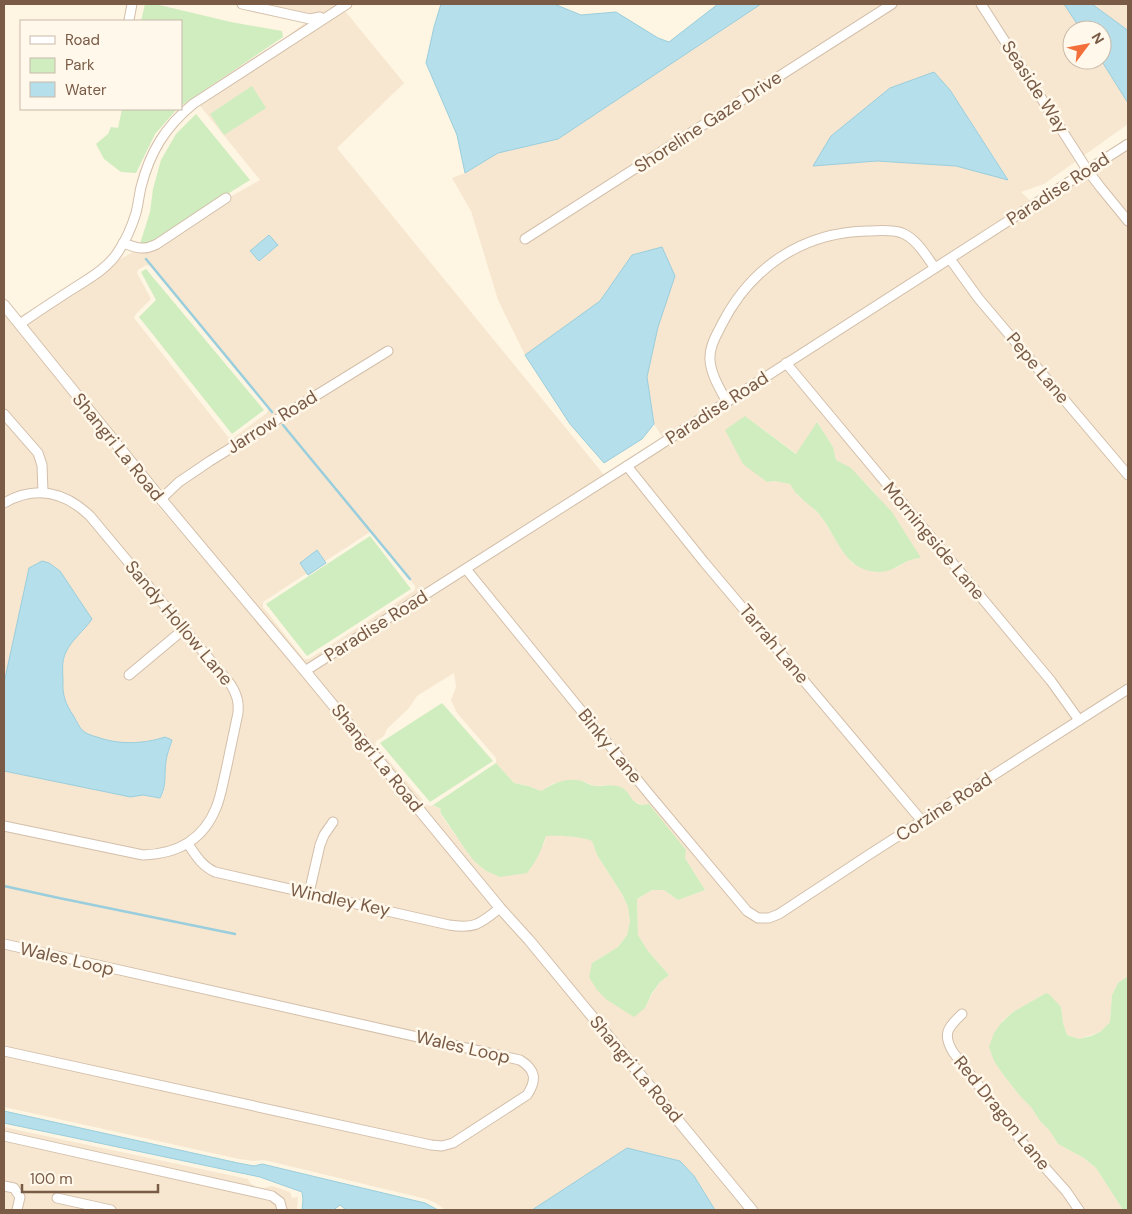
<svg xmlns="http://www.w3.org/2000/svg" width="1132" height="1214" viewBox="0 0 1132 1214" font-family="'DM Sans',sans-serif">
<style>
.residential{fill:#f7e7d0;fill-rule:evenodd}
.green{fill:#cfedbf}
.water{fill:#b5dfea;stroke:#9acedd}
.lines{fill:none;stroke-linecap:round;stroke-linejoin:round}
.stream{stroke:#9acedd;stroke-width:2.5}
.minor-casing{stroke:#d3bfaa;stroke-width:11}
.tertiary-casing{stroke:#d3bfaa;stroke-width:12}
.minor{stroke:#fff;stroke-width:9}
.tertiary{stroke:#fff;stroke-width:10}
.labels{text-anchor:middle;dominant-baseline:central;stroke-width:5;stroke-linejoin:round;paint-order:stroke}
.street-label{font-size:18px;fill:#795b46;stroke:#fff8eb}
</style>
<rect width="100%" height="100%" fill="#fef5e2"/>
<g class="residential">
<path d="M231,4h105l9,7 59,72 -67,65 272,333 59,-35 -14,-22 -7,-47 11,-50 -26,-72 -32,46 -75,54 -27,-55 -27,-89 -19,-33 13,-5 33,-20 60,-14 203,-135h303l17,26h-9v30h29l27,43v21l-84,60 -23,8 16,15 91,-58v827l-10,7 -6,12 -2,27 -10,10 -21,7 -12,-4 -4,-12 -2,-16 -15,-14 -33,19 -11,9 -8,40 8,12 18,23 11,11 9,14 10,10 8,13 26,14 12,10 27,42h-364l-226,-274 -29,-32 -195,-236 -144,-172 -145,-180 240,-136 -68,-84 93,-58 25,-19zM934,72l16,18 58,89 -52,-13 -79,-5 -63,5zM146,265l4,1 119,142 -2,5 -34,25h-2l-3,-1 -94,-119 2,-4 15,-15 -14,-26 1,-3zM746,417l51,37 20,-32 16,25 3,13 15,9 21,21 10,12 27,58 -13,8 -43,-4 -9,-11 -24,-38 -11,-11 -11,-8 -8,-13 -15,-2 -8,1 -7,-6zM370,532l3,1 42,53v3l-1,2 -105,68h-5l-41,-52v-5zM454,673l2,14 -5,13 6,13 39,45v5l18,20 14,3 13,5 13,-8 28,-2 13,5 14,-1 23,15 2,2 11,3 40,53 20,32 -27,10 -14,-10h-12l-15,9 1,36 10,16 21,24 -9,7 -8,12 -7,14h-25l-13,-8 -15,-37 26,-16 9,-12 3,-13 -2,-15 -6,-13 -25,-39 -5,-14 -5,-3 -32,-3 -9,1 -2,8 -44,33 -14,-6 -12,-10 -26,-36 -8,-12 1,-4 -8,-4 -3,1 -3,-1 -51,-59 -1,-2 1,-3 8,-5 3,-7 22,-21 8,-12z"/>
<polygon points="1093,4 1128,4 1128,32 1126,29"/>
<polygon points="4,313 156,503 301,674 496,911 525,943 745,1210 715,1210 694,1176 680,1161 627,1148 532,1210 445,1210 436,1203 426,1199 264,1160 254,1161 239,1159 4,1107 4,771 121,795 130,797 143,795 160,798 164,792 165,784 166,761 172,741 165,737 145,742 123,743 101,739 88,734 82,730 69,709 63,695 62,667 66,652 73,640 84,630 29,568 4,683"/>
<polygon points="4,1127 248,1179 250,1183 256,1187 263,1188 272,1186 290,1192 292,1198 298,1197 297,1210 4,1210"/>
</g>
<g class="green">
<polygon points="145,4 155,4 231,22 282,31 283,37 181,106 181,21 141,21"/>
<polygon points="252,86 266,108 224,135 210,114"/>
<polygon points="122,109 177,109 155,134 136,173 121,172 104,159 96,144 108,134 111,127 118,128"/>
<polygon points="196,114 250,180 147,244 140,244 150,212 153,189 161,160 176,134"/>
<polygon points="146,269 264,410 232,434 139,317 156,300 141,272"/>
<path d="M745,416l51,38 21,-32 16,25 3,13 15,8 41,44 29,46c-4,0 -8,1 -11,2 -10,4 -17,11 -29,12 -37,1 -43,-35 -62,-58 -6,-7 -14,-11 -20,-18 -4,-3 -6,-8 -9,-12l-15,-3 -8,1 -24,-18 -18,-34z"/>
<polygon points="370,536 411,589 307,656 266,604"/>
<polygon points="442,703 493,761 430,802 380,743"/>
<path d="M496,763l18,20 14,3 13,5c13,-8 25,-14 41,-10 5,2 9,5 15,5 8,0 19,-3 27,3 10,8 7,18 25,15l37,46 -1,8 20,32 -27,10 -14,-10h-12l-15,9 1,36 10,16 21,24 -9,7 -8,11 -7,15 -11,9 -27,-17 -10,-10 -8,-13 3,-14 26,-16 9,-12 3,-13 -2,-15 -6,-13 -25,-39 -5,-14c-10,-5 -35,-6 -46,-5 -4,13 -10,26 -19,37l-27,4 -14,-6 -12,-10 -9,-12 -25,-37 1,-3 -8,-4z"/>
<polygon points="1128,976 1128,1210 1123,1210 1096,1168 1084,1158 1058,1144 1050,1131 1040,1121 1031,1107 1020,1096 1002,1073 994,1061 989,1047 994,1033 1002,1022 1013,1012 1046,993 1049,994 1061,1007 1063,1023 1067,1035 1079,1039 1091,1036 1100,1032 1110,1022 1112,995 1118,983"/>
</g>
<g class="water">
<polygon points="441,4 554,4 581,15 616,12 658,38 669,42 718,4 761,4 558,139 498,153 465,173 457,135 426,63 434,27"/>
<polygon points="1064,4 1092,4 1126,29 1128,32 1128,103 1101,60 1102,60 1102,30 1081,30"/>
<polygon points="934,72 950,90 1008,180 956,166 877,161 813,166 831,136 890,88"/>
<polygon points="269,235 278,245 259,261 250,251"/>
<polygon points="662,247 675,276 658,327 647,377 654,424 642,439 604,463 570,424 525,355 600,301 632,255"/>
<polygon points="317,550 326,563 308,575 300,563"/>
<path d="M42,561l7,2 11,8 32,48c-8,12 -20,20 -26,33 -5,10 -3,20 -3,31 -1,11 3,22 10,32 3,5 6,12 10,16 4,3 10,5 14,6 22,8 47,7 68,0l7,3c-2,7 -5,14 -6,21 -2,13 1,25 -6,37l-17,-3 -13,2 -9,-2 -117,-24v-88l25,-115z"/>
<polygon points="4,1111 238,1163 254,1166 262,1164 425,1203 438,1210 346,1210 340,1205 336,1208 334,1210 302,1210 303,1200 302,1192 260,1177 4,1123"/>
<polygon points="627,1148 680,1161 694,1176 715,1210 532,1210"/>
</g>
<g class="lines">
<g class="stream">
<polyline points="146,259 272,412"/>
<polyline points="283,425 410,579"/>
<polyline points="4,886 59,898 235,934"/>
</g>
<defs>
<g id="minor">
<polyline points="242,4 310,19 320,17"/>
<polyline points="981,4 1088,171 1101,188 1128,221"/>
<polyline points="129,20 132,4"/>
<polyline points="525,239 892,4"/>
<path d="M123,243c14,5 20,8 34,1l69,-46"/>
<polyline points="950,259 979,299 1128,475"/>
<path d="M20,324c17,-12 34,-23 51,-34 17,-11 36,-21 47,-38 8,-12 14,-26 18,-39 2,-8 3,-17 5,-26 9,-35 24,-60 52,-83l154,-100"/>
<polyline points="786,363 1051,681 1079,720"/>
<path d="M727,402c-7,-13 -16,-27 -17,-42 -1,-13 6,-24 12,-36 29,-57 81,-92 146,-93 10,0 23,-2 34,2 15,6 24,23 33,35"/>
<polyline points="4,414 38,453 42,465 43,492"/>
<polyline points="627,466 704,562 922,821"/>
<polyline points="161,499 179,482 210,461 388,351"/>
<path d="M4,503c32,-18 61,-11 86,13l141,169c6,10 8,17 7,28 -4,19 -8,38 -12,57 -3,12 -5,26 -10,38 -13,32 -39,46 -73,47l-139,-29"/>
<polyline points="466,569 649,794 747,911 758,918 769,918 779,914 870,854 1128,689"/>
<polyline points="305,671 627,466 1128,144"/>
<polyline points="129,675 184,629"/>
<path d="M188,844c8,12 14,22 27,28l234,53c26,4 31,-1 51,-17"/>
<polyline points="309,893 320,845 324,835 333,822"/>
<path d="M4,944l516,116c16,10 17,20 7,35l-74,48 -11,3 -11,-1 -427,-94"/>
<path d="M962,1014c-14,13 -20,20 -9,38l69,90 44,49 13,19"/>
<polyline points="4,1136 272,1196 280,1202 282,1210"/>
<polyline points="4,1186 14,1188 20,1197 17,1210"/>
<polyline points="57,1198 111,1210"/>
</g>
<polyline id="tertiary" points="4,305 161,499 305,671 500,908 529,940 752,1210"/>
</defs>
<use href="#minor" class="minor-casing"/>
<use href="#tertiary" class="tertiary-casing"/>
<use href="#minor" class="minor"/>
<use href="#tertiary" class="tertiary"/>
</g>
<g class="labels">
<g class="street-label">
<text transform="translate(1035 87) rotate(57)">Seaside Way</text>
<text transform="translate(708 122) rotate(-33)">Shoreline Gaze Drive</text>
<text transform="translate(1058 189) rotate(-33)">Paradise Road</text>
<text transform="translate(1038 368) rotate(50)">Pepe Lane</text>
<text transform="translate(717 408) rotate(-33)">Paradise Road</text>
<text transform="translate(272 422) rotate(-32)">Jarrow Road</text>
<text transform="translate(118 447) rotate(51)">Shangri La Road</text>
<text transform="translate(934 541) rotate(50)">Morningside Lane</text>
<text transform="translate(179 623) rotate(50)">Sandy Hollow Lane</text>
<text transform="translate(376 626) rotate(-32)">Paradise Road</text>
<text transform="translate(774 644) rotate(50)">Tarrah Lane</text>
<text transform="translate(610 746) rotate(51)">Binky Lane</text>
<text transform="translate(377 758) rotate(51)">Shangri La Road</text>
<text transform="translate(944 807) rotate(-33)">Corzine Road</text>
<text transform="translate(340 900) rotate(12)">Windley Key</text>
<text transform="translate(67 959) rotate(13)">Wales Loop</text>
<text transform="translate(463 1047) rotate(13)">Wales Loop</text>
<text transform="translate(636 1069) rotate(50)">Shangri La Road</text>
<text transform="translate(1002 1113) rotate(51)">Red Dragon Lane</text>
</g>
</g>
<rect width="1132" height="1214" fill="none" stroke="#795b46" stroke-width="10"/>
<rect x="20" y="20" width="162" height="90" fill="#fff8eb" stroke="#c9b9a9"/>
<rect x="30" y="36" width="25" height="8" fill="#ffffff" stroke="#c9b9a9"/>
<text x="65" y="45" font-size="15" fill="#795b46">Road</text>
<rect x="30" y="58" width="25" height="15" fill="#cfedbf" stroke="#c9b9a9"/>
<text x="65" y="70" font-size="15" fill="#795b46">Park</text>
<rect x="30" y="82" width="25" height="15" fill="#b5dfea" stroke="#c9b9a9"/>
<text x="65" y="95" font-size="15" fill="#795b46">Water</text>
<g transform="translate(1087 45) rotate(58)"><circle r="24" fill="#fff8eb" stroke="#c9b9a9"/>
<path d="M0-4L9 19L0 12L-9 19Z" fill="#f4703b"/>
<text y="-8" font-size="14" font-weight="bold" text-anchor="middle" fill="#795b46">N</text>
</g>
<path d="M22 1184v8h136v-8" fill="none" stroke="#795b46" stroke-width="2.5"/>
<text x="30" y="1184" font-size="15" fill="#795b46" stroke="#fff8eb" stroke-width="4" paint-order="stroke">100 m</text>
</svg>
